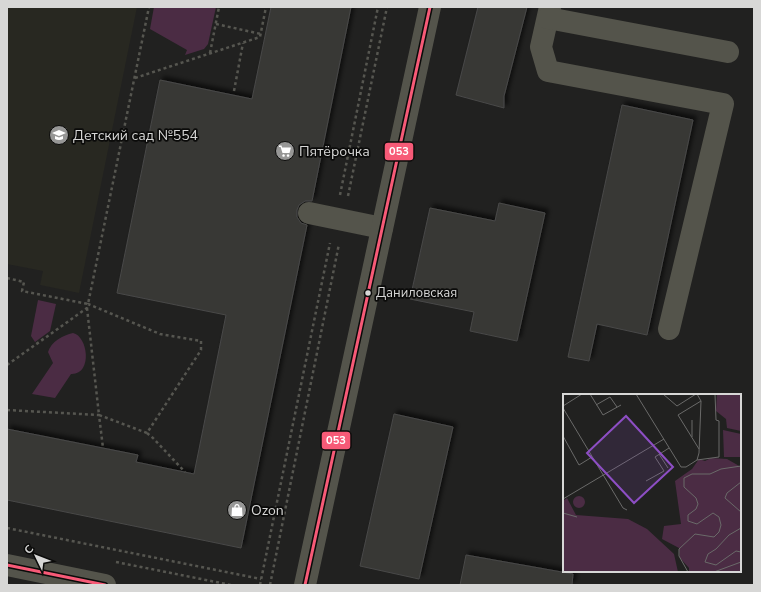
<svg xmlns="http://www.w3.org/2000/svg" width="761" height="592" viewBox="0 0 761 592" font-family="'Nunito Sans',sans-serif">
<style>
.built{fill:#282821}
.green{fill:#4b2c44}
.building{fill:#373736;stroke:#494948;filter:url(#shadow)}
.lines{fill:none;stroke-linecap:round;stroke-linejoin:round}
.path{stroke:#565650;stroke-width:2.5;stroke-dasharray:3 3;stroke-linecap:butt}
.minor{stroke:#54544b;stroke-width:22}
.bus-1-casing{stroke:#0b0b0a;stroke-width:6}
.bus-1{stroke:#f75a77;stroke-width:3}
.bus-dot{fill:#d7d7d6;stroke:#0b0b0a;stroke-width:1.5}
.labels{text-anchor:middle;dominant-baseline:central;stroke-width:3.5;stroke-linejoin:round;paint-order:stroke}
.bus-label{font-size:13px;fill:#d7d7d6;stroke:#0b0b0a;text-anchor:start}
.poi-label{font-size:14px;fill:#d7d7d6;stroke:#0b0b0a;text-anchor:start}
.inset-road{fill:none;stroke:#6a6a69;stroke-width:1}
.view{fill:#8d4ec4;fill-opacity:0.15;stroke:#8d4ec4;stroke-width:2}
.inset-edge{fill:none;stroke:#d7d7d6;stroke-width:2}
.line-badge{stroke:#0b0b0a;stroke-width:1.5}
.badge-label{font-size:11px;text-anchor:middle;font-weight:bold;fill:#fff}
</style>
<defs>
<filter id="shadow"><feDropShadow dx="3.5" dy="-3.5" stdDeviation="2" flood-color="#0009"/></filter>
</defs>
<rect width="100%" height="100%" fill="#212120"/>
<polygon class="built" points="7,7 137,7 79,293 40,285 43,271 7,264"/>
<g class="green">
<polygon points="154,7 216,7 208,44 204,49 185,55 187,50 150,29"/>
<polygon points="38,300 56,304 50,331 35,342 31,336"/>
<path d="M73,333c15,3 20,42 -2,41l-16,24 -23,-4 21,-31 -5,-11c3,-10 15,-17 25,-19z"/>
</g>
<g class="building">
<polygon points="271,7 351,7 312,201 305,201 299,205 297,210 297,217 301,223 307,225 241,548 7,500 7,429 138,455 136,462 194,474 226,315 117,293 160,80 252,99"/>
<polygon points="478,7 527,7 504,96 504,108 456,95"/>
<polygon points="622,105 693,120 647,335 597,324 589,361 568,357"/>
<polygon points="499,203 545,213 517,341 470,331 474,312 410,299 430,208 495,221"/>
<polygon points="394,414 453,427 419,579 360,566"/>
<polygon points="466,555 573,574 572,585 460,585"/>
</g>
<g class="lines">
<g class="path">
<polyline points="216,24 261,34"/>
<polyline points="210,53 219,7"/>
<polyline points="135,78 260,37 266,7"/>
<polyline points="234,91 243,43"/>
<polyline points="340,195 378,7"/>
<polyline points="348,196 387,7"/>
<polyline points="7,278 24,282 22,291 88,304 149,7"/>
<polyline points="7,365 87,308 88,304 160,334 201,341 201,350 147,433 99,415 87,308"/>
<polyline points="7,410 99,415 103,448"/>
<polyline points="147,433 153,438 185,472"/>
<polyline points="7,528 261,579"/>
<polyline points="116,562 231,585"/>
<polyline points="260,585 330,243"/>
<polyline points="270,585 339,244"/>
</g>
<g class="minor">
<polyline points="550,7 541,47 548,71 723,104 669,329"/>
<polyline points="548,18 728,52"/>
<polyline points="309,213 382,228"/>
<polyline points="7,565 105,585"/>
<polyline points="305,585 430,7"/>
</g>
<defs>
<g id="bus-1">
<polyline points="7,565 105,585"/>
<polyline points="305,585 430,7"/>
</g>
</defs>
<use href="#bus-1" class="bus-1-casing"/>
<use href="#bus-1" class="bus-1"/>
</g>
<defs>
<symbol id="school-disc" viewBox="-11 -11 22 22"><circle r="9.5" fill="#979796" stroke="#0b0b0a"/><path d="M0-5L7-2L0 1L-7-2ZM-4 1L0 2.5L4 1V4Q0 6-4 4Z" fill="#fff"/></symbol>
<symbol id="supermarket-disc" viewBox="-11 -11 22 22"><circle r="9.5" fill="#979796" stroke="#0b0b0a"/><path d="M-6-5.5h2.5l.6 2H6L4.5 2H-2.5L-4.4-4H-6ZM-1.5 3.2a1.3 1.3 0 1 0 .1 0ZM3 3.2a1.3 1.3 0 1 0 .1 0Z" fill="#fff"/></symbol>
<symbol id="shop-disc" viewBox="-11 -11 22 22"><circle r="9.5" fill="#979796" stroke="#0b0b0a"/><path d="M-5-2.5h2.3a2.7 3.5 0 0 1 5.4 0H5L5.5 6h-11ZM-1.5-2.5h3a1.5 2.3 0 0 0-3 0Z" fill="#fff"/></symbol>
</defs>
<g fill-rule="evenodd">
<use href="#school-disc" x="48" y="124" width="22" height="22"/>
<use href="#supermarket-disc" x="274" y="140" width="22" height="22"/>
<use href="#shop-disc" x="226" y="499" width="22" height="22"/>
</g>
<circle class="bus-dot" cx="368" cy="293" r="3.5"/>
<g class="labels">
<g class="bus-label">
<text x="376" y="293">Даниловская</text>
</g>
<g class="poi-label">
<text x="73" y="135">Детский сад №554</text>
<text x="299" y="151">Пятёрочка</text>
<text x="251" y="510">Ozon</text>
</g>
</g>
<g transform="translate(563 394)">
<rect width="178" height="178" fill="#212120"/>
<path d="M154,0h24v37l-14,-3 -1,-9 -10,-8zM160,36l18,4v23h-17zM148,64l16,1 14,8v104l-52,1v-4l-9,-10 -1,-10 -17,-9 2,-13 17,-2 -6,-43 17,-12 7,-10 6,2zM10 108a6 6 0 1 1 12 0a6 6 0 1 1-12 0ZM4,104l9,17 52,4 19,10 27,25 4,18h-115v-71z" fill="#4b2c44"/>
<path class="inset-road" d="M27,0l13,21 18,-10M73,0l45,73h5l11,-7 2,-7 2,-52 -4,-7M100,0l14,12 19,-12M33,11l14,-8 7,10M0,12l19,-12M0,14l60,100 4,2M129,26v17M0,42l16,29 13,-8M136,55l-21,-34 23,-14M96,60l9,14M134,66l22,-3v-36l-3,-1 -1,-26M83,87l18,-10 -9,-14 14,-9M178,88l-14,11 -2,5 16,14M0,105l101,-60M0,119l14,4M178,134l-12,7 -13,14 -8,5 -3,8 11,3 20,-14 5,1M125,178l-9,-16v-7l16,-15 19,3 5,-5 2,-7 -2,-8 -6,-4 -16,11 -9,-3v-6l8,-6 2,-5 -2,-6 -12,-11v-9l8,-4h18l11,-5 20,-3M151,178l27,-10"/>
<path class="view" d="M63,22l47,51 -39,36 -47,-50z"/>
<rect width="178" height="178" class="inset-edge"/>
</g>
<g class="line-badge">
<rect x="384" y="142" width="30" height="19" rx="4" fill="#f75a77"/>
<rect x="321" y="431" width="30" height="19" rx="4" fill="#f75a77"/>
</g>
<g class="badge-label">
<text x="399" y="155">053</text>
<text x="336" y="444">053</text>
</g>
<rect width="761" height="592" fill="none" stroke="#d7d7d6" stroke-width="16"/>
<g transform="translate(36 556) rotate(313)" stroke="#0b0b0a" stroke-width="3" paint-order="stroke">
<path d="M0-3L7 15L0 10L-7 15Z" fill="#d7d7d6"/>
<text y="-6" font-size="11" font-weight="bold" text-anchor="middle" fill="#d7d7d6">С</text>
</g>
</svg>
